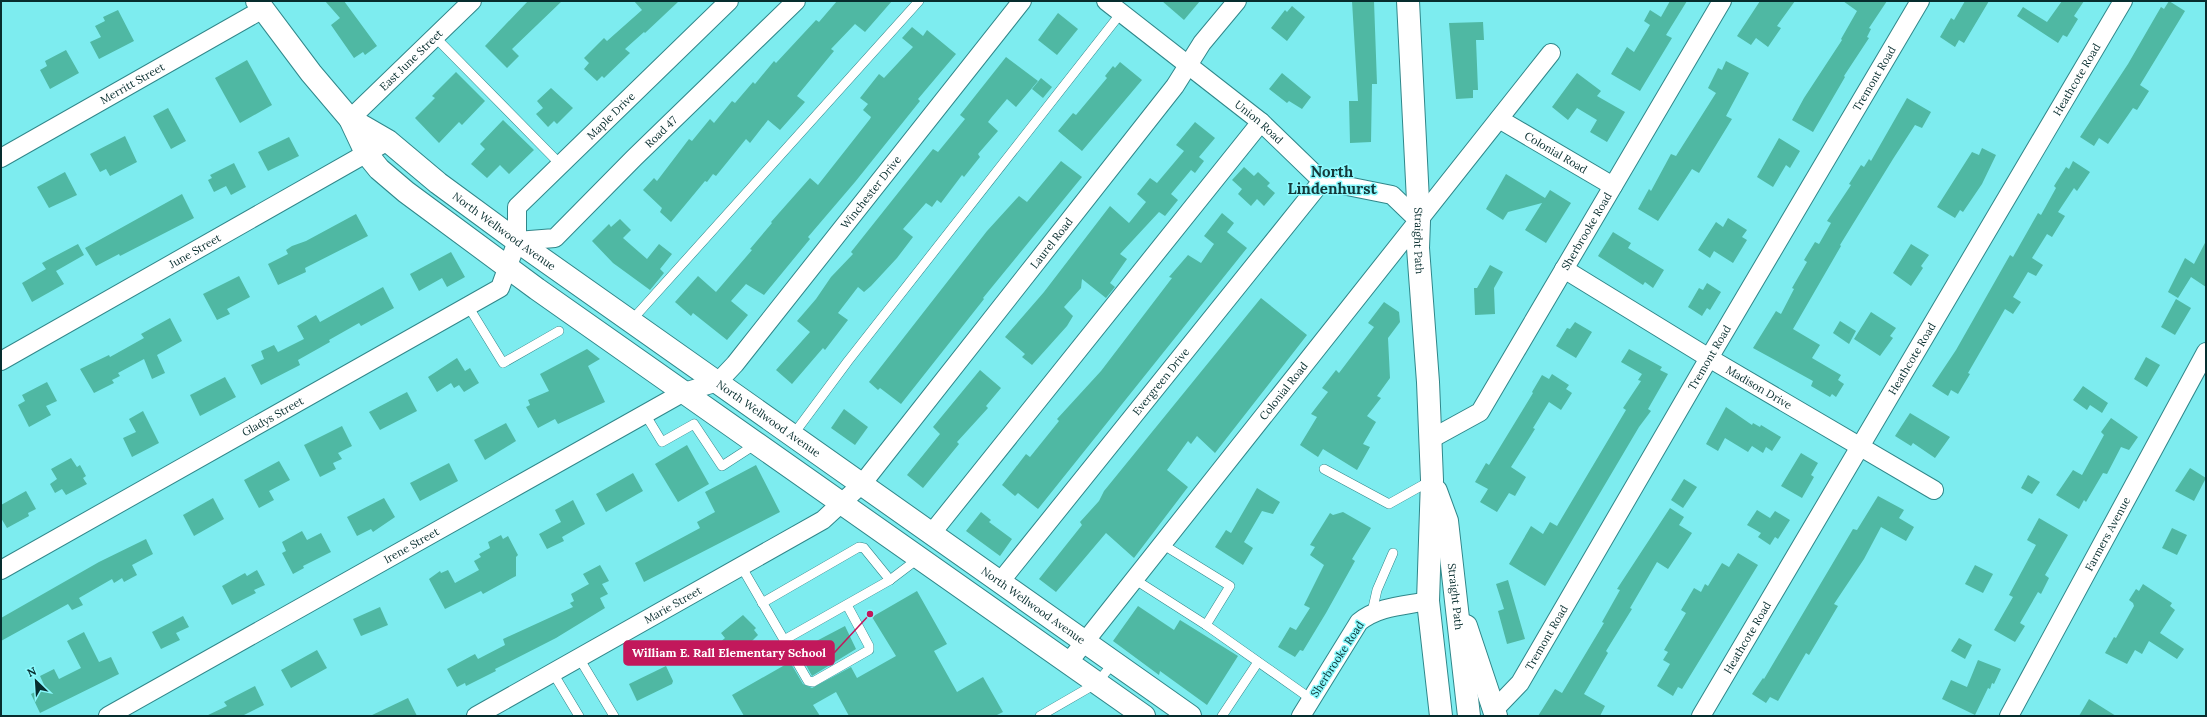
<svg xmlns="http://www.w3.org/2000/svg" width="2207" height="717" viewBox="0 0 2207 717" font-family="Lora,serif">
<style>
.building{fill:#4fb8a3}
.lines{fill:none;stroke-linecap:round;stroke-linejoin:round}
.lane-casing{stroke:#30878a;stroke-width:10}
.street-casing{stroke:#30878a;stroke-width:20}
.secondary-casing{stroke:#30878a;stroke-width:24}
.lane{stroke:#fff;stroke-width:9}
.street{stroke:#fff;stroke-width:18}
.secondary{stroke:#fff;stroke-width:22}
.labels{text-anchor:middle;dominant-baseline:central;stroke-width:3;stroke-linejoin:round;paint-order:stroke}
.street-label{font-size:11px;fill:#072d2e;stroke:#8af9fd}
.district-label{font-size:15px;font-weight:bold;fill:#143839;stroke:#8af9fd}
.leader{fill:none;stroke:#c2185b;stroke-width:1.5}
.callout-dot{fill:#c2185b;stroke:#8af9fd;stroke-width:1.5}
.callout{fill:#c2185b;stroke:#c2185b;stroke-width:1.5}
.callout-label{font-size:12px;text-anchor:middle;font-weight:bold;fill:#fff}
</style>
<rect width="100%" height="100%" fill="#7decef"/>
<g class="building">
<polygon points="325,1 344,1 377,46 365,55 363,52 354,58 331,25 340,18"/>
<polygon points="528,1 562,1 512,49 519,56 507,68 485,46"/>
<polygon points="634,1 679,1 645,33 644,32 625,49 630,53 604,78 602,76 597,81 584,69 589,63 584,58 604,38 607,41 642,10"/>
<polygon points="837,1 892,1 865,32 855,24 831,49 834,51 797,96 805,102 780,130 768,120 750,143 746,139 716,176 713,174 707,182 705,181 671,222 660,212 662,208 643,190 654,178 657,181 689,139 692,141 710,119 714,123 732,101 735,103 753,82 755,84 774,61 776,63 816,20 819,22"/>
<polygon points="1162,1 1200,1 1184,20"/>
<polygon points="1352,1 1374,1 1377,84 1372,84 1371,142 1350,143 1349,101 1358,101"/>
<polygon points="1670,1 1687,1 1666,35 1672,38 1640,91 1611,74 1627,47 1634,52 1650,25 1644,21 1650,10 1661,17"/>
<polygon points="1760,1 1795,1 1777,26 1781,28 1768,47 1756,38 1751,45 1737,36"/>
<polygon points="1843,1 1887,1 1869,28 1871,29 1867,37 1869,38 1844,76 1845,77 1813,132 1792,120 1804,98 1842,40 1841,39 1857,11"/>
<polygon points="1965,1 1989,1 1964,43 1959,40 1955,47 1940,37 1951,18 1954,20"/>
<polygon points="2062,1 2084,1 2074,16 2078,19 2067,37 2063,35 2058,43 2017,16 2023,7 2047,22"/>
<polygon points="2169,1 2185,11 2140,85 2149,91 2137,110 2133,108 2108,144 2099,138 2094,146 2080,137 2128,64 2161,7 2164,9"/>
<polygon points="1292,6 1305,17 1287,41 1271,28 1285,10 1287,12"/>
<polygon points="118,10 134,41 99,59 90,42 101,37 95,26 105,21 103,17"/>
<polygon points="1058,13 1078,29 1057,55 1038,40"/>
<polygon points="1483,22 1484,40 1476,40 1478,90 1473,90 1473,98 1456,99 1449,23"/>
<polygon points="912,27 923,36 927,30 956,54 918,99 920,101 855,182 808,237 810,239 764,295 746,284 731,301 748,315 727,340 693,313 691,316 675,302 698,276 716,292 752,250 750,249 772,223 771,222 810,178 818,185 870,119 871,117 863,110 868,104 860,98 879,74 884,78 913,47 902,38"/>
<polygon points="66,50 79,73 50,89 40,70 47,66 45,61"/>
<polygon points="1006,57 1038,81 1016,107 1007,99 991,118 988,122 998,131 978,154 980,157 964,177 962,175 941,203 937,200 932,207 926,203 903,229 913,237 897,258 871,286 864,292 858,287 838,313 848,320 825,350 823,348 792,384 776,370 810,332 797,321 816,299 831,277 853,254 851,252 933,149 938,152 965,119 960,115"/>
<polygon points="247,60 272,105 240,123 215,78"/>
<polygon points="1726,61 1749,73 1726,116 1732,119 1699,173 1692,169 1658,221 1638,209 1649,189 1651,191 1671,154 1676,156 1716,93 1708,88 1718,68 1722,70"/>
<polygon points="1120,62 1142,80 1082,151 1058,131 1073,113 1076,115 1107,78 1105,76 1113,66 1115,68"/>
<polygon points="456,72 485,101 462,125 459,122 439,143 415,118 435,98 432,96"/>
<polygon points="1282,73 1311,97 1302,109 1289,101 1287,103 1269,89"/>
<polygon points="1577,73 1601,91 1597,96 1625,112 1607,142 1590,132 1597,120 1577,108 1568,120 1552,107"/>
<polygon points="1041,78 1052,87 1043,98 1032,89"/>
<polygon points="551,88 573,108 557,124 554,121 548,127 536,114 543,108 537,101"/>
<polygon points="1907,98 1931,112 1922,128 1915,125 1893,159 1840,245 1841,246 1793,329 1820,345 1812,358 1841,375 1838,380 1844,384 1836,397 1832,394 1830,397 1811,386 1813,381 1753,348 1776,311 1781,314 1794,289 1792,288 1807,262 1804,260 1815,242 1819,244 1831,223 1827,221 1851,185 1849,184 1861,165 1864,167 1869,159 1871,161"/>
<polygon points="168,108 186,141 171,149 153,116"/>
<polygon points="503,120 534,150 509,174 500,165 487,178 471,164 485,149 480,144"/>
<polygon points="1195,122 1215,138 1199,157 1204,161 1195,173 1191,170 1171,194 1178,200 1165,216 1159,212 1120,254 1127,259 1110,283 1115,287 1106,298 1082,279 1081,288 1064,307 1073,316 1067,326 1032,365 1022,357 1025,354 1005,337 1044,292 1110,206 1129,223 1146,202 1137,194 1150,178 1157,183 1184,151 1176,145"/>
<polygon points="125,136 137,162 110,176 106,169 100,172 90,154"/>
<polygon points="289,137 299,156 268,171 258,152"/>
<polygon points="1779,138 1800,151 1790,168 1786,165 1773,187 1757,177"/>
<polygon points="1982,148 1996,155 1982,184 1963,212 1960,210 1955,218 1937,207 1972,152 1979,155"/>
<polygon points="1061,161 1082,177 983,298 984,299 901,404 880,388 878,390 869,382 987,231 1019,196 1027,202"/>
<polygon points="2073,161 2090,172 2077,191 2074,188 2058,212 2065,216 2052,237 2047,234 2032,258 2043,265 2036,276 2028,272 2013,297 2021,302 2013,314 2005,309 1968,373 1970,374 1958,394 1951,390 1948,396 1932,386 1956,350 2010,255 2013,257 2038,213 2041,215 2056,188 2054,186 2066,167 2069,169"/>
<polygon points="234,163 246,187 231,195 226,186 214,192 208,180 212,178 210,175"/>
<polygon points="1244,167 1254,176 1258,172 1270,183 1267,186 1275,193 1264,206 1257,199 1251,206 1238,194 1242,189 1232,180"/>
<polygon points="65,172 77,195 49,208 37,187"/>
<polygon points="1506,174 1545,198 1550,190 1571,203 1546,243 1525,230 1542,203 1508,212 1503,220 1486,209"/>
<polygon points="182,194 194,218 120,256 119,254 96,266 85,248"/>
<polygon points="1222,213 1234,223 1227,232 1247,248 1038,509 1018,493 1015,496 1002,485 1026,454 1030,457 1059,421 1057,419 1101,371 1172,278 1169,277 1188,255 1201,263 1214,244 1204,236"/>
<polygon points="356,214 368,236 305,268 306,272 278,285 268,264 288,254 286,250 292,246 306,241"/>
<polygon points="1728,218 1747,230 1742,237 1747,240 1733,263 1714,251 1710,258 1698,250 1716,222 1723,227"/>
<polygon points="620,219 631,230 623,238 647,259 659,244 672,254 660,269 664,273 650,290 613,263 592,241 609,224 611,227"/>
<polygon points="1613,232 1631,243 1628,248 1664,270 1653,288 1645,282 1643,285 1598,256"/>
<polygon points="2206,241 2206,287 2191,277 2178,298 2168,292 2185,258 2194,264"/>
<polygon points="78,244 84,255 56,271 64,284 32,302 22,283 46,269 42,263"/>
<polygon points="1911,244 1929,255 1921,266 1923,268 1911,286 1893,273"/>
<polygon points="451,252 465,277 447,287 442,278 419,291 410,274"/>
<polygon points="1490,265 1503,272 1494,288 1495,314 1475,315 1474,288 1477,288"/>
<polygon points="239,276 250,297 227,309 230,314 217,320 203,294"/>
<polygon points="1707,283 1721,292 1710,310 1707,308 1702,316 1688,307 1699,288 1703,290"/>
<polygon points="383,287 394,308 361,326 359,323 329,340 330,342 298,360 300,365 261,385 251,365 264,359 261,351 274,345 278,352 304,339 297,326 316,315 320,322"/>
<polygon points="1261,298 1307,335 1215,453 1197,436 1191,444 1188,441 1167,470 1188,487 1134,558 1106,533 1056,592 1039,579 1082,525 1080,522 1099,501 1104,491"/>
<polygon points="2176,299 2191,308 2175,335 2161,327"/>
<polygon points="1384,302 1399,312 1400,322 1388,338 1390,378 1377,396 1381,398 1367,416 1376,422 1363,444 1370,447 1357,470 1323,449 1318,457 1300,445 1317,417 1311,414 1328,392 1322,388 1336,370 1339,373 1374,327 1368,323"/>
<polygon points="1871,312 1896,328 1890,336 1893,338 1880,356 1854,339"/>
<polygon points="170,318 182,341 157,355 165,373 152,379 144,359 118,373 120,376 112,380 114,383 94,393 80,369 109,355 110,357 144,338 141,334"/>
<polygon points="1840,321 1856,331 1849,344 1833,333"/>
<polygon points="1575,322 1592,332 1576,358 1556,346 1567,328 1570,329"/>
<polygon points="587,349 600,359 588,366 605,402 558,424 555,419 538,428 526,407 530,405 528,400 549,391 540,374"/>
<polygon points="1629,349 1662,367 1660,370 1668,374 1648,409 1651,411 1639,427 1545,586 1509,564 1531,526 1543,534 1550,522 1557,526 1626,410 1623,408 1641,381 1638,380 1642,374 1621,362"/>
<polygon points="2146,357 2160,365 2147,387 2134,379"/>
<polygon points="457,358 465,371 470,368 479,383 464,392 459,385 454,388 451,383 437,392 428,377"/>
<polygon points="980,370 1001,388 986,406 988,408 957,442 959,444 923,488 907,475 940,434 933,427"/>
<polygon points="1552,374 1569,385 1566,389 1572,393 1561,410 1549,402 1533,428 1535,429 1511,467 1526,477 1515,496 1509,493 1497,512 1480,502 1488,489 1475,482 1486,463 1489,465 1533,393 1532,392 1542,375 1549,379"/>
<polygon points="225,377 236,397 200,416 190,395"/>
<polygon points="47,382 57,401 46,406 51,415 29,427 18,405 25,401 22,395"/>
<polygon points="2083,386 2108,403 2102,413 2090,405 2087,410 2073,400"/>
<polygon points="407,392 417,411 380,430 369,412"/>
<polygon points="1726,407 1752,425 1753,423 1760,427 1761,425 1781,437 1772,451 1766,447 1763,453 1752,446 1748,452 1725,438 1718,451 1706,444"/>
<polygon points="844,409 868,427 855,445 831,428"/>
<polygon points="143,411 159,443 132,457 123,438 136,432 129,419"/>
<polygon points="1910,413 1950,437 1935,458 1913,443 1911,446 1895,436"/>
<polygon points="2111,418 2138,437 2129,450 2121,447 2107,474 2103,473 2086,502 2084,500 2079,509 2056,495 2073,470 2082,475 2104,435 2101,432"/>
<polygon points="506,423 516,441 485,460 474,440"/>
<polygon points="342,426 352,446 338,453 342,459 333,463 336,469 320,477 304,445"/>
<polygon points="687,445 709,484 678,502 655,464"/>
<polygon points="1801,453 1818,463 1811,475 1814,477 1802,498 1781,486"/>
<polygon points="71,458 77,467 80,465 86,476 83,478 87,484 66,495 62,489 55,493 50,484 57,479 51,469"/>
<polygon points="279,461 290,480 269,491 274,500 259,508 244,480"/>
<polygon points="449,463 458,481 420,501 410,483"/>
<polygon points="756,465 780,512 644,582 635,563 700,528 697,522 715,512 705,492"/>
<polygon points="2190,468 2206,478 2194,501 2175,491"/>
<polygon points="633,473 643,491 606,512 596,494"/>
<polygon points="2028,475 2040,482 2032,494 2021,488"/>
<polygon points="1684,479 1697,487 1683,508 1671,500"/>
<polygon points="1257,488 1280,502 1273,514 1262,511 1244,542 1253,548 1243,565 1215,547 1226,530 1231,533"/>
<polygon points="26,491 36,509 28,513 29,516 7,528 1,518 1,505"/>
<polygon points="1878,496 1904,510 1899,518 1914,527 1906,541 1881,527 1864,559 1834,604 1838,606 1809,655 1806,653 1778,701 1770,697 1766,703 1752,694 1763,678 1764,679 1853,529 1857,530"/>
<polygon points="213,498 224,519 194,536 183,515"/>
<polygon points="384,498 395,517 373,532 371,529 357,536 347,517"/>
<polygon points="573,500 585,524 562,537 564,541 547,549 539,534 561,522 555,510"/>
<polygon points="1670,508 1684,517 1679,525 1692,533 1668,569 1657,562 1630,608 1632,609 1606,651 1608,653 1584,694 1605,706 1600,716 1538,716 1555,689 1562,693 1604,623 1602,622 1620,590 1617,589"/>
<polygon points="1757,510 1770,518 1775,511 1790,520 1778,539 1775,537 1770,545 1758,537 1761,533 1747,525"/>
<polygon points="981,512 991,520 989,522 1012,539 1000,556 966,531"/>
<polygon points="1343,512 1371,528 1352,559 1355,561 1326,613 1303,651 1300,650 1295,657 1278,647 1290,627 1296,630 1310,608 1304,605 1324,565 1310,555 1315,547 1310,545 1330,513 1333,515"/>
<polygon points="2039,518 2068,535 2045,575 2049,578 2041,594 2038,592 2020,623 2025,626 2015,642 1994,630 2013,597 2009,595 2036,545 2027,540"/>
<polygon points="2172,528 2187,535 2177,555 2162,548"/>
<polygon points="302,531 307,540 321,533 331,552 303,566 304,568 293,574 282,553 286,551 282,542"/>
<polygon points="501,535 503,539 508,536 518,555 516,557 516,576 483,594 481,591 445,609 429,579 440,571 441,573 448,570 455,583 479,570 474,561 481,557 479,554 490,548 488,542"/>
<polygon points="146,539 153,554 132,565 137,575 124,582 122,578 114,583 112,579 79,598 83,605 72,610 68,604 1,641 1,618 99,562"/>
<polygon points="1738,553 1758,565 1682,689 1678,687 1673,696 1657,686 1670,664 1663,660 1668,652 1664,650 1686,613 1681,610 1694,588 1701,592 1705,584 1708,586 1722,563 1729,567"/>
<polygon points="600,565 609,581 602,584 608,594 600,598 605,608 556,638 495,669 496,671 466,686 465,683 457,687 447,669 475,654 478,659 505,645 503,639 573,607 570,603 574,601 571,594 589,584 583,574"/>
<polygon points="1975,565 1993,574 1983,593 1965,584"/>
<polygon points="257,570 265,585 254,590 256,593 232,605 222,586 245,573 247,576"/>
<polygon points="1508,580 1525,639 1507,644 1498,611 1504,609 1496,584"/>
<polygon points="2143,584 2172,603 2170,606 2175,610 2160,633 2184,649 2177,659 2149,641 2142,654 2135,650 2127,664 2105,653 2114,637 2116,638 2134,606 2133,603 2129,600 2136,589 2139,591"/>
<polygon points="917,591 947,644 934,651 957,692 983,677 1003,712 995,716 849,716 836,692 813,705 820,716 744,716 732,695 790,662 803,684 812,688 851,667 857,678 896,656 872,617"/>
<polygon points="1138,606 1174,630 1180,620 1238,656 1207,705 1160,671 1159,675 1113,641"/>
<polygon points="380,607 388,625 361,636 353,619"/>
<polygon points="743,615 756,628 754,630 758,635 733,660 718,644 725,638 721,633"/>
<polygon points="183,616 189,627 176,633 180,640 161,649 152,632"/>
<polygon points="845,626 856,649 812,676 801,656 807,652 805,647"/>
<polygon points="84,632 99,662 111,657 119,674 40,713 31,694 45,687 40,676 54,669 59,679 81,668 67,641"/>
<polygon points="1959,638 1972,645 1965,659 1951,651"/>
<polygon points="317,650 327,668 291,688 281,670"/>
<polygon points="1978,660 2001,669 1994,684 1992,683 1990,689 1988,688 1975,715 1942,699 1951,680 1967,687"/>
<polygon points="666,666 673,681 672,684 637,701 629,684"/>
<polygon points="255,686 264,705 242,716 206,716 227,706 224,702"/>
<polygon points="408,698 417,716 370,716"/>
<polygon points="2089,699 2116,716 2079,716"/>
</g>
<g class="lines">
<defs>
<g id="lane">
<polyline points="435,37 560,164"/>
<polyline points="468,306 503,363 559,331"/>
<polyline points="631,321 919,1"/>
<polyline points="645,414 662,442 694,424 722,466 756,444"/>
<polyline points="793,435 848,361 1121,13"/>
<polyline points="1324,469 1389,504 1430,481"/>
<polyline points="1162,544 1230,586 1206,625"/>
<polyline points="741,566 808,681 813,682 869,650 869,646 847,605"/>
<polyline points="1134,579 1206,625 1311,699"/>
<polyline points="762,603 859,547 864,548 890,580"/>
<polyline points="1372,612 1377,590 1393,553"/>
<polyline points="784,640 890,580 919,558"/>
<polyline points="579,658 614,716"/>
<polyline points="553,673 579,716"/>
<polyline points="1040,716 1097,683 1114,662"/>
<polyline points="1222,716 1258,662"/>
</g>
<g id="street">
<path id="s1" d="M1106,1l155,121 61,59 70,14 27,26"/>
<path id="s2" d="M350,119l122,-118"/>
<path id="s3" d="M1499,119l114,67"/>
<path id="s4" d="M1,158l262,-149"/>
<path id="s5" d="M517,241l38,-3 79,-80 162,-157"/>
<path id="s6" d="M1564,269l145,89 225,132"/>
<path id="s7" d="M1,361l387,-220"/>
<path id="s8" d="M1429,440l51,-28 242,-411"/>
<polyline points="931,534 1261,122"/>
<path id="s9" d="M1,570l499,-282 17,-47v-34l212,-206"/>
<path id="s10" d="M1000,582l322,-401"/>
<path id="s11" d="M1068,663l483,-610"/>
<path id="s12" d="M1494,710l26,-27 189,-325 211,-357"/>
<path id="s13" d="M108,716l576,-324 34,-10 17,-18 287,-363"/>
<path id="s14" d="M476,716l347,-196 39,-36 313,-398 27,-43 35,-42"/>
<path d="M1301,716l58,-94c20,-16 44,-16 69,-21"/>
<path id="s15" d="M1701,716l422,-715"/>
<path id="s16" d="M2009,716l197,-364"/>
</g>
<g id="secondary">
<polyline points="257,1 311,73 350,119 366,153 379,169 406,192 537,289 1144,716"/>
<path id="s17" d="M1408,1l11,220 -1,27 10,134 4,98 -4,121 13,115"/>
<path id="s18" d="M350,119l38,22 50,42 79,58 673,475"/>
<path id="s19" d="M1436,491l11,30 22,195"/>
<polyline points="1466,626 1496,716"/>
</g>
</defs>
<use href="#lane" class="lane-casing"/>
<use href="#street" class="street-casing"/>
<use href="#secondary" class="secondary-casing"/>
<use href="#lane" class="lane"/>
<use href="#street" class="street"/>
<use href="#secondary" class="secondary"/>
</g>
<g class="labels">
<g class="street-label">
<text stroke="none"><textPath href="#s2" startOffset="85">East June Street</textPath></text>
<text stroke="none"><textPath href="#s12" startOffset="738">Tremont Road</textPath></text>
<text stroke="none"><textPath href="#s15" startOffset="739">Heathcote Road</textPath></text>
<text stroke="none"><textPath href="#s4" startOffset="151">Merritt Street</textPath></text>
<text stroke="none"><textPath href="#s9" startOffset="788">Maple Drive</textPath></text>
<text stroke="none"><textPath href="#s1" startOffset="195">Union Road</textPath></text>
<text stroke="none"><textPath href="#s5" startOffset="188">Road 47</textPath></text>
<text stroke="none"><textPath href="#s3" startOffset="66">Colonial Road</textPath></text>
<text stroke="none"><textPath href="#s13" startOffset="940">Winchester Drive</textPath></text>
<text stroke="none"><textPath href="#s18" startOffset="191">North Wellwood Avenue</textPath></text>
<text stroke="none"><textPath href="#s8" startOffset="268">Sherbrooke Road</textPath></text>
<text stroke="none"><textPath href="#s17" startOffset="240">Straight Path</textPath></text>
<text stroke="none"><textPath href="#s14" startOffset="758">Laurel Road</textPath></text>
<text stroke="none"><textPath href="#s7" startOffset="223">June Street</textPath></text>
<text stroke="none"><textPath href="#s12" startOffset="414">Tremont Road</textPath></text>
<text stroke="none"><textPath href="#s15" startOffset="415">Heathcote Road</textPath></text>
<text stroke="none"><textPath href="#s10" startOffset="257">Evergreen Drive</textPath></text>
<text stroke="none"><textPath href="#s6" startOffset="228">Madison Drive</textPath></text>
<text stroke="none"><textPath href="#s11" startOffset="347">Colonial Road</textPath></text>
<text stroke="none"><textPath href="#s9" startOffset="312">Gladys Street</textPath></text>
<text stroke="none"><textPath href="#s18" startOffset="515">North Wellwood Avenue</textPath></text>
<text stroke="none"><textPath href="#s16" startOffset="207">Farmers Avenue</textPath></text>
<text stroke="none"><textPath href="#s13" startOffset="348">Irene Street</textPath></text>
<text stroke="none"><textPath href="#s19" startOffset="108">Straight Path</textPath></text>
<text stroke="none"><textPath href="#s14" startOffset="226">Marie Street</textPath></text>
<text stroke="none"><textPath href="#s18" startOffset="839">North Wellwood Avenue</textPath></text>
<text stroke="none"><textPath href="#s15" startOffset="91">Heathcote Road</textPath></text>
<text stroke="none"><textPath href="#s12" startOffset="90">Tremont Road</textPath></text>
<text transform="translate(1337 659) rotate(-57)">Sherbrooke Road</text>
</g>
<g class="district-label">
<text x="1332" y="171">North<tspan x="1332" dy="17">Lindenhurst</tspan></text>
</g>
</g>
<path class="leader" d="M870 614L834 653"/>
<circle class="callout-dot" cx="870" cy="614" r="4"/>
<rect class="callout" x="624" y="641" width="210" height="24" rx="4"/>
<g class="callout-label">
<text x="729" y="657">William E. Rall Elementary School</text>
</g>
<rect width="2207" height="717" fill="none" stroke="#072d2e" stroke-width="4"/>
<g transform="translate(36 681) rotate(335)" stroke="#8af9fd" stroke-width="3" paint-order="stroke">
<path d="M0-3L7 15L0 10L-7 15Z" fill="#072d2e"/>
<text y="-6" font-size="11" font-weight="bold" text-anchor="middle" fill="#072d2e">N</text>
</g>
</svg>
